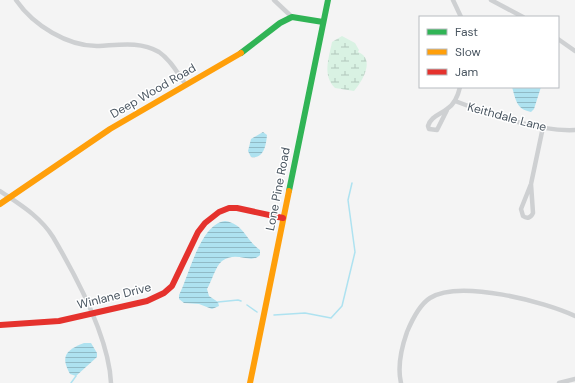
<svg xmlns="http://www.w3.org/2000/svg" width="575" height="383" viewBox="0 0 575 383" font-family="'DM Sans',sans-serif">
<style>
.wetland{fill:url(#wetland-marsh)}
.water{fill:url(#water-rules)}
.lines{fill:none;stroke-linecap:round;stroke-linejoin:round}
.stream{stroke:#aee2f0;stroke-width:1.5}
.street{stroke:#ced0d2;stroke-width:4.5}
.fast{stroke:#30b455;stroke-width:6}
.slow{stroke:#ff9f0a;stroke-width:6}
.jam{stroke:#e5322d;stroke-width:6}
.labels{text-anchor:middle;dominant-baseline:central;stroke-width:3;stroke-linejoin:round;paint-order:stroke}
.street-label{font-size:12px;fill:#4a5661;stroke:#fff}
</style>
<defs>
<pattern id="wetland-marsh" width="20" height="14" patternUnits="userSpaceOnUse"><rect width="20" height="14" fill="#d9f2e3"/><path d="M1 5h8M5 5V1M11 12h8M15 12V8" fill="none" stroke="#b2c7bb"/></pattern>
<pattern id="water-rules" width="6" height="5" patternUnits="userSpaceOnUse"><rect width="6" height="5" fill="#aee2f0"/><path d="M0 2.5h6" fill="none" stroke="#90bac6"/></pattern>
</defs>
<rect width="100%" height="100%" fill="#f4f4f4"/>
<path class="wetland" d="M342,36l13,7 4,7 -1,2c18,7 4,30 -4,39l-19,-3c-13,-13 -6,-30 -3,-46z"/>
<g class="water">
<path d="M512,87h29l-7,22 -3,3c-15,-3 -15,-12 -19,-25z"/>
<path d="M263,132l4,3c-1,10 -3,24 -16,22l-3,-6 3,-12z"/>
<path d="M225,221c19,3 20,18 35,29v5c-9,10 -23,-5 -38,6 -7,6 -10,20 -15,28l2,7 9,6 1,4 -7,3 -13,-5 -15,-1 -5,-4v-4c10,-19 21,-71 46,-74z"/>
<path d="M84,343h7l6,10v4l-21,19 -6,-2c-10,-18 -4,-24 14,-31z"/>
</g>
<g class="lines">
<g class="stream">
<polyline points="218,302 238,300 241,301"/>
<polyline points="247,305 257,312"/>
<polyline points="274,315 305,313 331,318 342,306 355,252 348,200 352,183"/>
<polyline points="71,383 76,376"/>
</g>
<g class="street">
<path d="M16,0c17,25 52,47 83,46 20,-1 41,-5 60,6 12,8 19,22 27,33"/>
<polyline points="274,0 292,17"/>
<polyline points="453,0 461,17"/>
<polyline points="491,0 523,17"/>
<polyline points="558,39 575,51"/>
<path d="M455,101c34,13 84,31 120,29"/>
<path d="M447,110l-10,20 -8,-1 -1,-3c3,-10 12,-11 19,-17 8,-5 11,-13 13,-22"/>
<path d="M531,184l2,29c-2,5 -6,6 -10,3l-2,-7 10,-25 12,-57"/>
<path d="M0,191c19,13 40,25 53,46 23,39 56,101 58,146"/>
<path d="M401,383c-4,-17 0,-34 6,-51 5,-12 12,-27 23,-34 29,-19 116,4 145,18"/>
<polyline points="559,383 575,379"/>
</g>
<g class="fast">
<polyline points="241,53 280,23 292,17 323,22"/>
<polyline points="289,191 328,0"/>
</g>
<g class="slow">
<polyline points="0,204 110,129 241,53"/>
<polyline points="250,383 289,191"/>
</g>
<polyline class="jam" points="0,325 59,321 147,301 164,293 172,286 198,232 205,223 219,212 229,208 237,208 283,218"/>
</g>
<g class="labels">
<g class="street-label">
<text transform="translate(153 91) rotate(-30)">Deep Wood Road</text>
<text transform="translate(507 117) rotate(15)">Keithdale Lane</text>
<text transform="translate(278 189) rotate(-79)">Lone Pine Road</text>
<text transform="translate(114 296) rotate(-14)">Winlane Drive</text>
</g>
</g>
<rect x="419" y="16" width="140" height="72" fill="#ffffff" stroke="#b7bbc0"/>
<rect x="427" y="29" width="20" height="6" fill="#30b455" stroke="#b7bbc0"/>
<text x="455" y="36" font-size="12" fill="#4a5661">Fast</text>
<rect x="427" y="49" width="20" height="6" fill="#ff9f0a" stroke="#b7bbc0"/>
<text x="455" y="56" font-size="12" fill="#4a5661">Slow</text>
<rect x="427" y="69" width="20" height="6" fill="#e5322d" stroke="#b7bbc0"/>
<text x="455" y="76" font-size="12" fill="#4a5661">Jam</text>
</svg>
